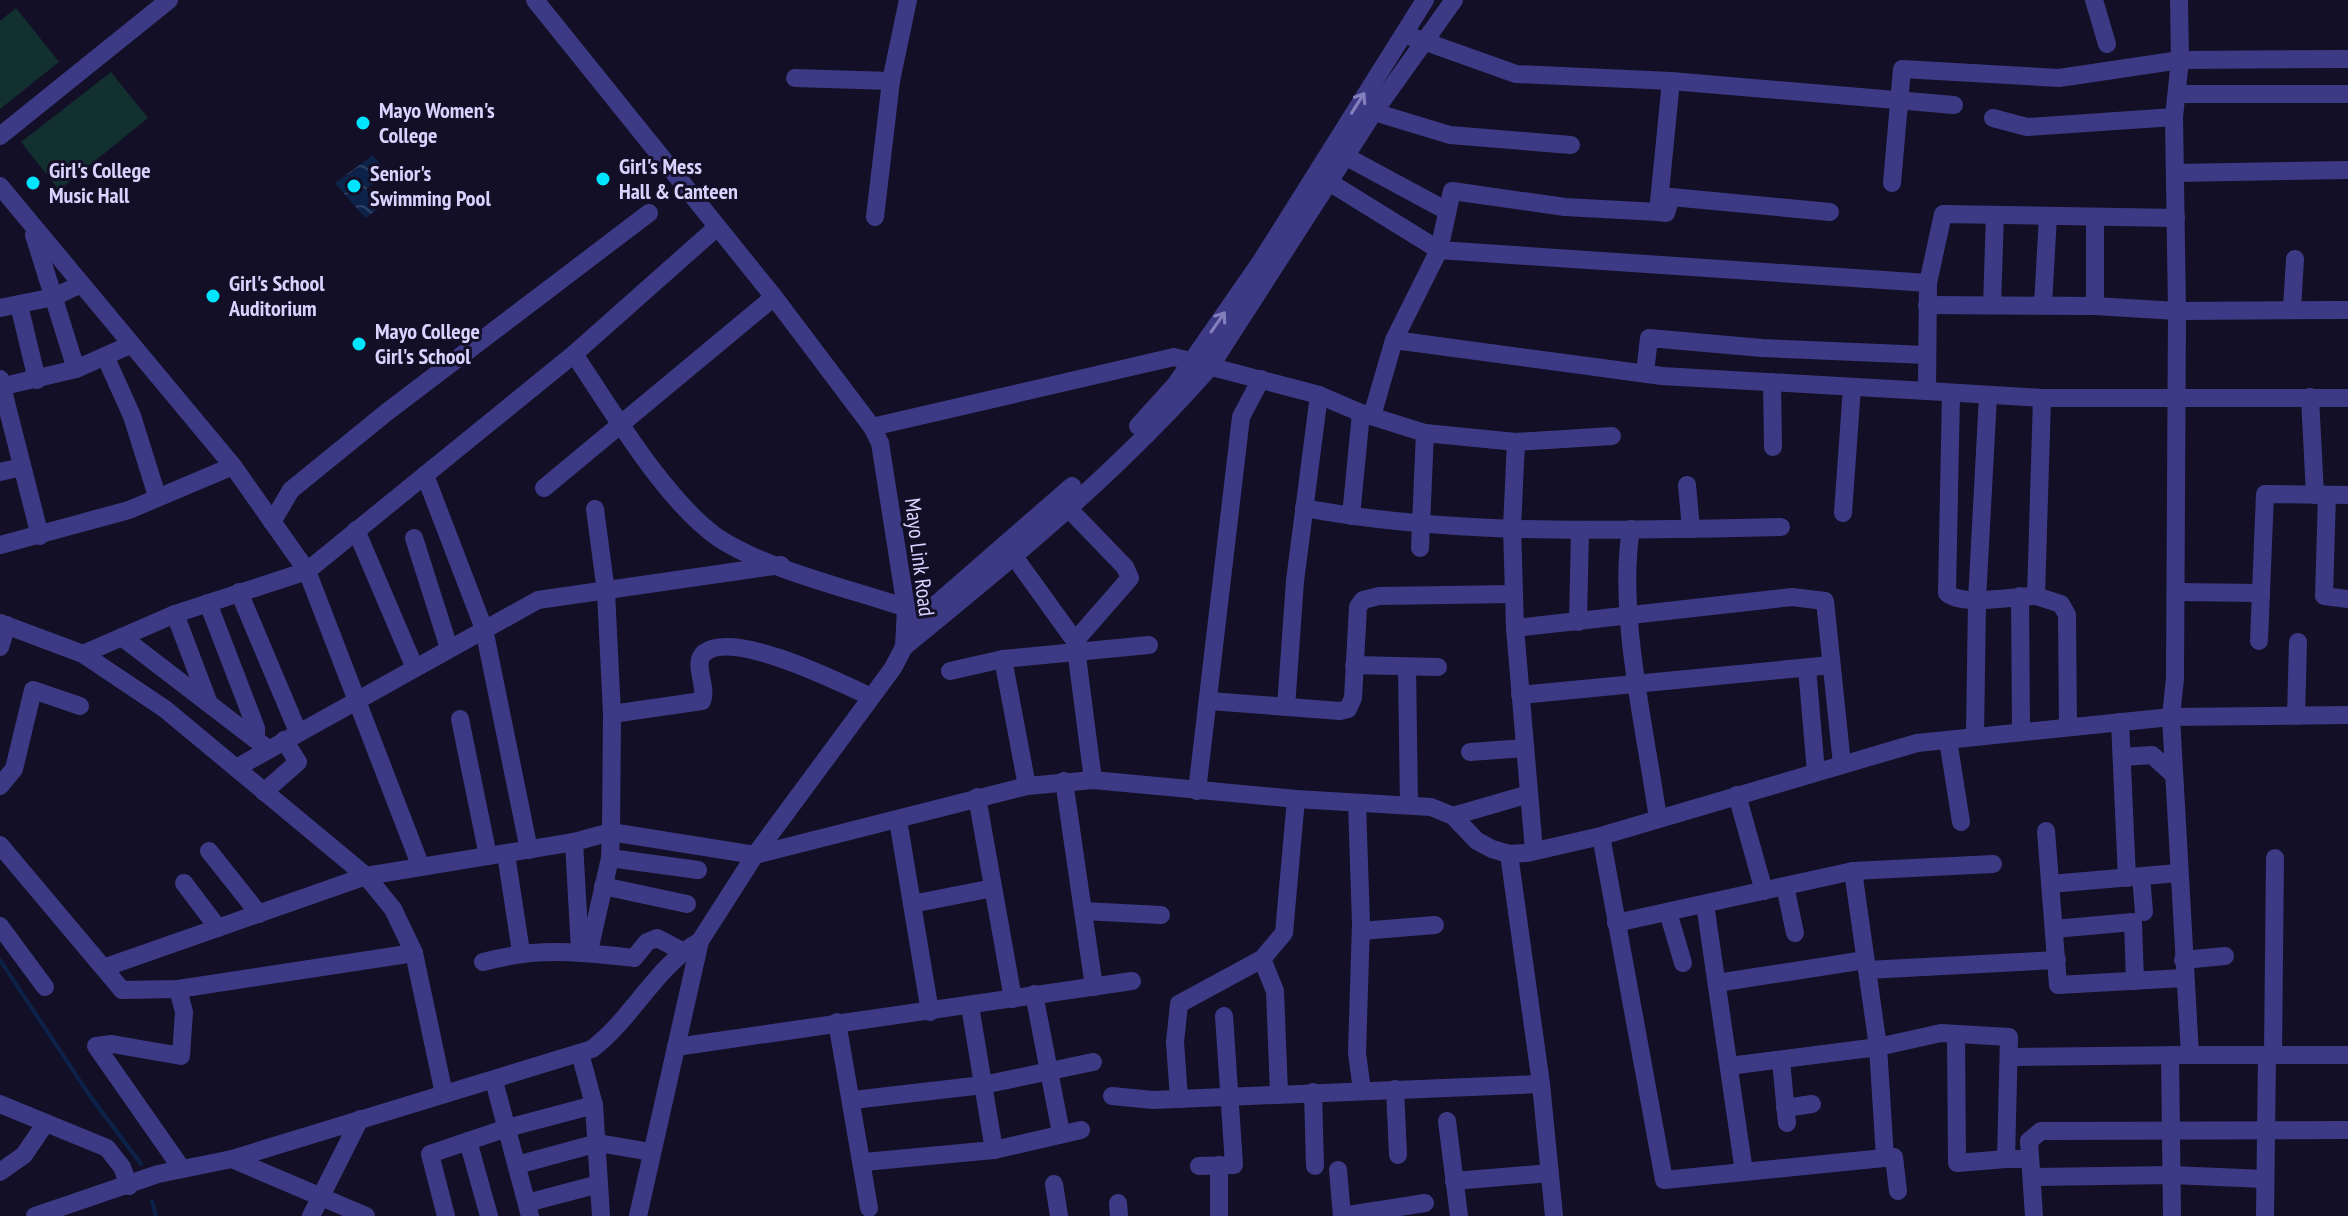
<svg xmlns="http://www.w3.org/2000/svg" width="2348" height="1216" viewBox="0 0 2348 1216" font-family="'PT Sans Narrow',sans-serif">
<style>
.grass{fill:#12302f}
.water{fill:url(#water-waves)}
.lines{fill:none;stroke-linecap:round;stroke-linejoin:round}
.stream{stroke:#0c2248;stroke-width:4}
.minor{stroke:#3d3a85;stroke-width:18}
.oneway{stroke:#837fbc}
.poi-dot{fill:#00e5ff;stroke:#130f26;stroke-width:3}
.labels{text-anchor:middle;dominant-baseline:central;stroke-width:6;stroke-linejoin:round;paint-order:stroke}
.poi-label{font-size:22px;font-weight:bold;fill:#d9d4ff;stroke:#130f26;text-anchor:start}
.street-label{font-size:22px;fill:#d9d4ff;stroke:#130f26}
</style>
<defs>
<pattern id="water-waves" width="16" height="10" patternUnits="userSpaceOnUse" patternTransform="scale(2)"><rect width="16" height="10" fill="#0c2248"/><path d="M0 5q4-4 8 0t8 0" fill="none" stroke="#2f4163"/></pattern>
</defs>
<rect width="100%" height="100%" fill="#130f26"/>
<g class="grass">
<polygon points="16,8 59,62 0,109 0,21"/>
<polygon points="111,72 148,118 59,190 21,142"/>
</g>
<polygon class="water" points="373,155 387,173 366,189 379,208 365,218 335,183"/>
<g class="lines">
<g class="stream">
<polyline points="0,960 90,1096 141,1164"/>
<polyline points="152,1201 156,1216"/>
</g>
<g class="minor">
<polyline points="535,0 774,297 872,427 880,443 906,608 904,647 893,668 755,855 700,941 638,1216"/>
<polyline points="2094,0 2107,44"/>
<polyline points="2179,0 2180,60 2174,117 2177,311 2175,678 2171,717 2190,1055 2348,1055"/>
<polyline points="1412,37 1516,74 1671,81 1954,105"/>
<polyline points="795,78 891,81"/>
<polyline points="2177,94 2348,94"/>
<polyline points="1374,112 1450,135 1571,145"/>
<polyline points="1993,118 2027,127 2174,117"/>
<polyline points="0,136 169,0"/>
<polyline points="1345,156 1447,211"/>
<polyline points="2175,173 2348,170"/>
<polyline points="1329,182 1439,250 1928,283 1927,391 1662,376 1394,340 1439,250 1452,191 1565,207 1658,212 1666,213 1671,197 1830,212"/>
<polyline points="1892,183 1902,69 2059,78 2180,60 2348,59"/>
<polyline points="0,186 233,466 307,571 421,867"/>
<polyline points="1658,212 1671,81"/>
<polyline points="875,217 891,81 908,0"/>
<polyline points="34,235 76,369"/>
<polyline points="1928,283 1943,214 2176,218"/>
<polyline points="19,305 37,380"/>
<polyline points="1927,305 2095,306 2177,311 2348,310"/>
<polyline points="1992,305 1995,215"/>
<polyline points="2043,305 2048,216"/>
<polyline points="2095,306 2095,217"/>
<polyline points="0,308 54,297 79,285"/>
<polyline points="2292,309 2295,259"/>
<path d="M574,354c37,55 90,145 143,183 47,32 134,52 189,71"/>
<polyline points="105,356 132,416 157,496"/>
<polyline points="1645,373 1649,338 1762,348 1927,355"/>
<polyline points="0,379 40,536"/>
<polyline points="1772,382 1773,447"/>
<polyline points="0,387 76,369 130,345"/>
<polyline points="1927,391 2042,398 2348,398"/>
<path d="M1951,393l-4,200c15,14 67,3 89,3"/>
<polyline points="2310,397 2315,495"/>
<polyline points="2042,398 2036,596 2061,604 2067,615 2068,726"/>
<polyline points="1372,416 1394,340"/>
<polyline points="1138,426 1176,384 1260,263 1425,0"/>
<polyline points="872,427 1174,357 1319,395 1361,413 1425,433 1516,442 1612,436"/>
<polyline points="1516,442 1512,527 1515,628 1792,597 1825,601 1842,764"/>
<polyline points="0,472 22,467"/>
<polyline points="425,475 484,629 529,850"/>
<polyline points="1687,485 1691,529"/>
<polyline points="544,488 774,297"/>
<polyline points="2327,495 2324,596 2348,599"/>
<polyline points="1067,507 1125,567 1130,578 1075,641"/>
<path d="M1304,508c156,29 319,22 477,19"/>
<polyline points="1843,513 1852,387"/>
<polyline points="1351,516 1361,413"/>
<polyline points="272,522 291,490 387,412 649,213"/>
<path d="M1631,529c-14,85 15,203 27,290"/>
<polyline points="356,530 414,666"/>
<polyline points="414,538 449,648"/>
<polyline points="0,545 129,510 233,466"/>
<polyline points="1420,548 1425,433"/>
<polyline points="1013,555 1075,641 1093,780"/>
<polyline points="239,592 298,732"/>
<polyline points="2176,592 2261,593"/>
<polyline points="2020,596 2021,732"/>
<polyline points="208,603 256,728 256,740"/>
<polyline points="175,614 208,701"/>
<polyline points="1578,622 1580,530"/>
<polyline points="0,623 83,654 165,709 366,876 393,909 414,953 444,1094"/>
<polyline points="910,627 1072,486"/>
<polyline points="1515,628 1534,851"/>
<polyline points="122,637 268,749"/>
<polyline points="2259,641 2265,494 2348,495"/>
<polyline points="0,647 7,625"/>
<path d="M904,647c106,-86 216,-177 306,-280l164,-255 80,-112"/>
<polyline points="83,654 175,614 307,571 574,354 716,228"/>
<polyline points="1003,659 1027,786"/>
<polyline points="1354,665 1438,667"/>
<polyline points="1407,667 1409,805"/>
<polyline points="1807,668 1816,772"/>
<polyline points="950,671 1003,659 1149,645"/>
<polyline points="1520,695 1831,665"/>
<polyline points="1210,701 1340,711 1348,709 1353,698 1358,607 1363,600 1379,596 1513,594"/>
<polyline points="1286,707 1295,581 1319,395"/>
<path d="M612,714l90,-13c6,-14 -10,-38 2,-48 30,-24 137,30 167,44"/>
<polyline points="2296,716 2298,642"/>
<polyline points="460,719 488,856"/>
<polyline points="2120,722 2127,878"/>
<polyline points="1975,736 1977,600 1988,396"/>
<polyline points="1948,740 1961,822"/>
<polyline points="1470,752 1525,748"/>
<polyline points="2122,757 2152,755 2174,775"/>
<polyline points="236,768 538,600 781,565"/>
<polyline points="1064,781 1094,987"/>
<polyline points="0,786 14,769 33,690 80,706"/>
<polyline points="1197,791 1241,417 1261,379"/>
<polyline points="264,792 298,762 284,740"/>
<polyline points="1737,795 1764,891"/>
<polyline points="977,797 1013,999"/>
<polyline points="1357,803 1361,923 1357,1053 1362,1090"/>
<polyline points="1453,816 1529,794"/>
<polyline points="898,820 930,1012"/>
<polyline points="2046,831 2058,985 2184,978"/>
<polyline points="1601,836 1664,1180 1894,1157 1898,1191"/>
<polyline points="574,842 580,951"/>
<polyline points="0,845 122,990 178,989 414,953"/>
<polyline points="209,851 259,914"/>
<polyline points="506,854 521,952"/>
<polyline points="1509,854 1541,1084 1554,1216"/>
<polyline points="610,858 698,870"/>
<polyline points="1853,871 1878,1047 1941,1033 2009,1037 2006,1159 2030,1159"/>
<polyline points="2141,877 2144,912"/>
<polyline points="184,883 218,928"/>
<polyline points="2050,884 2178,873"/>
<polyline points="603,886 687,904"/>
<polyline points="1785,886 1795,933"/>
<polyline points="912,904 993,888"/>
<polyline points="1705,904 1744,1172"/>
<polyline points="1083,911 1161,915"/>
<polyline points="1668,912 1683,963"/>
<polyline points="1616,923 1853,871 1993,864"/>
<polyline points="0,926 45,987"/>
<polyline points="2054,929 2133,922 2135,981"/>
<polyline points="1361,931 1435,925"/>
<polyline points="589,951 610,858 611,832 612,714 606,592 595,509"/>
<polyline points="1262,959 1275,991 1279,1093"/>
<polyline points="2183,960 2225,956"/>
<path d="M483,962c55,-15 95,-10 151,-4l13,-16 10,-4 27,14"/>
<polyline points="106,967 366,876 574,842 611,832 755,855 1027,786 1093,780 1296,799 1431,807 1453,816 1477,841 1492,849 1509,854 1527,853 1601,836 1917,743 2171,717 2348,715"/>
<polyline points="1867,970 2057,960"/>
<polyline points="1717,983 1865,960"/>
<polyline points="178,989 184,1012 181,1056 112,1044 96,1046 182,1169"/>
<polyline points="1034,994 1061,1133"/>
<polyline points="970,1006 994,1150"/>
<polyline points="837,1022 869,1208"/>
<polyline points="1956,1034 1957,1163 2006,1159"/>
<polyline points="676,1047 1132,981"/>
<polyline points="580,1053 594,1105 601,1216"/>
<polyline points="2170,1055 2172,1216"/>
<polyline points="2273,1055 2275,858"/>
<polyline points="2009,1057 2190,1055"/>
<polyline points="1781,1061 1787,1123"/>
<polyline points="1729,1066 1878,1047 1885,1158"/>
<polyline points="494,1081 530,1216"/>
<polyline points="1395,1089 1398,1155"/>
<polyline points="1313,1092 1315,1166"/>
<polyline points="1112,1096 1153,1100 1541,1084"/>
<polyline points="1179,1099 1175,1042 1179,1004 1262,959 1284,933 1296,799"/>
<polyline points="853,1100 983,1085 1093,1062"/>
<polyline points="0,1104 107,1148 122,1167 129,1186"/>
<polyline points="1785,1108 1812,1104"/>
<polyline points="1447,1121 1459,1216"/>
<polyline points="468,1141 489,1216"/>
<polyline points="232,1159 366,1216"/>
<polyline points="864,1162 994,1150 1081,1130"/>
<polyline points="517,1165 598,1143 651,1152"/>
<polyline points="1199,1166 1234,1165 1224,1016"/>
<polyline points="1338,1170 1342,1216"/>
<polyline points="0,1172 24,1155 45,1124"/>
<polyline points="2034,1177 2172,1175 2265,1179"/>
<polyline points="1454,1181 1550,1173"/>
<polyline points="1054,1184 1059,1216"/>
<polyline points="527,1203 599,1184"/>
<polyline points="1118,1203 1119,1216"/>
<path d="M35,1216l123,-42 74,-15 360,-110c40,-30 64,-83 108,-108"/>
<polyline points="311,1216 360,1119"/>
<polyline points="446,1216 430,1154 507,1128 594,1105"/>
<polyline points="1219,1216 1219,1165"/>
<polyline points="1342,1216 1425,1203"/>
<polyline points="2034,1216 2029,1141 2041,1131 2348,1130"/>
<polyline points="2265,1216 2267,1055"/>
</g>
</g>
<defs><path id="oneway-shaft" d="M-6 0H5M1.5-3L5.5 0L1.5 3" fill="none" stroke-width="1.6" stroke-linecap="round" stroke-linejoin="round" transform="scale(2)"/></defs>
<g class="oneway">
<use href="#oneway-shaft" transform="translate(1358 103) rotate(-58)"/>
<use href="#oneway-shaft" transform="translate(1218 322) rotate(-55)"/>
</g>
<g class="poi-dot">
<circle cx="363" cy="123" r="8"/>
<circle cx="603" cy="179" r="8"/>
<circle cx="33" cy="183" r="8"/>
<circle cx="354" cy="186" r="8"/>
<circle cx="213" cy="296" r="8"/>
<circle cx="359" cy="344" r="8"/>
</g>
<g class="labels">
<g class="poi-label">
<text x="379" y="110">Mayo Women's<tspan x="379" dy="25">College</tspan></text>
<text x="619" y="166">Girl's Mess<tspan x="619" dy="25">Hall &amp; Canteen</tspan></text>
<text x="49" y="170">Girl's College<tspan x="49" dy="25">Music Hall</tspan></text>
<text x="370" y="173">Senior's<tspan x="370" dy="25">Swimming Pool</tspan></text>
<text x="229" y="283">Girl's School<tspan x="229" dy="25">Auditorium</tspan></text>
<text x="375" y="331">Mayo College<tspan x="375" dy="25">Girl's School</tspan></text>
</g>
<g class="street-label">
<text transform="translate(920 557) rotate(83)">Mayo Link Road</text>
</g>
</g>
</svg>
